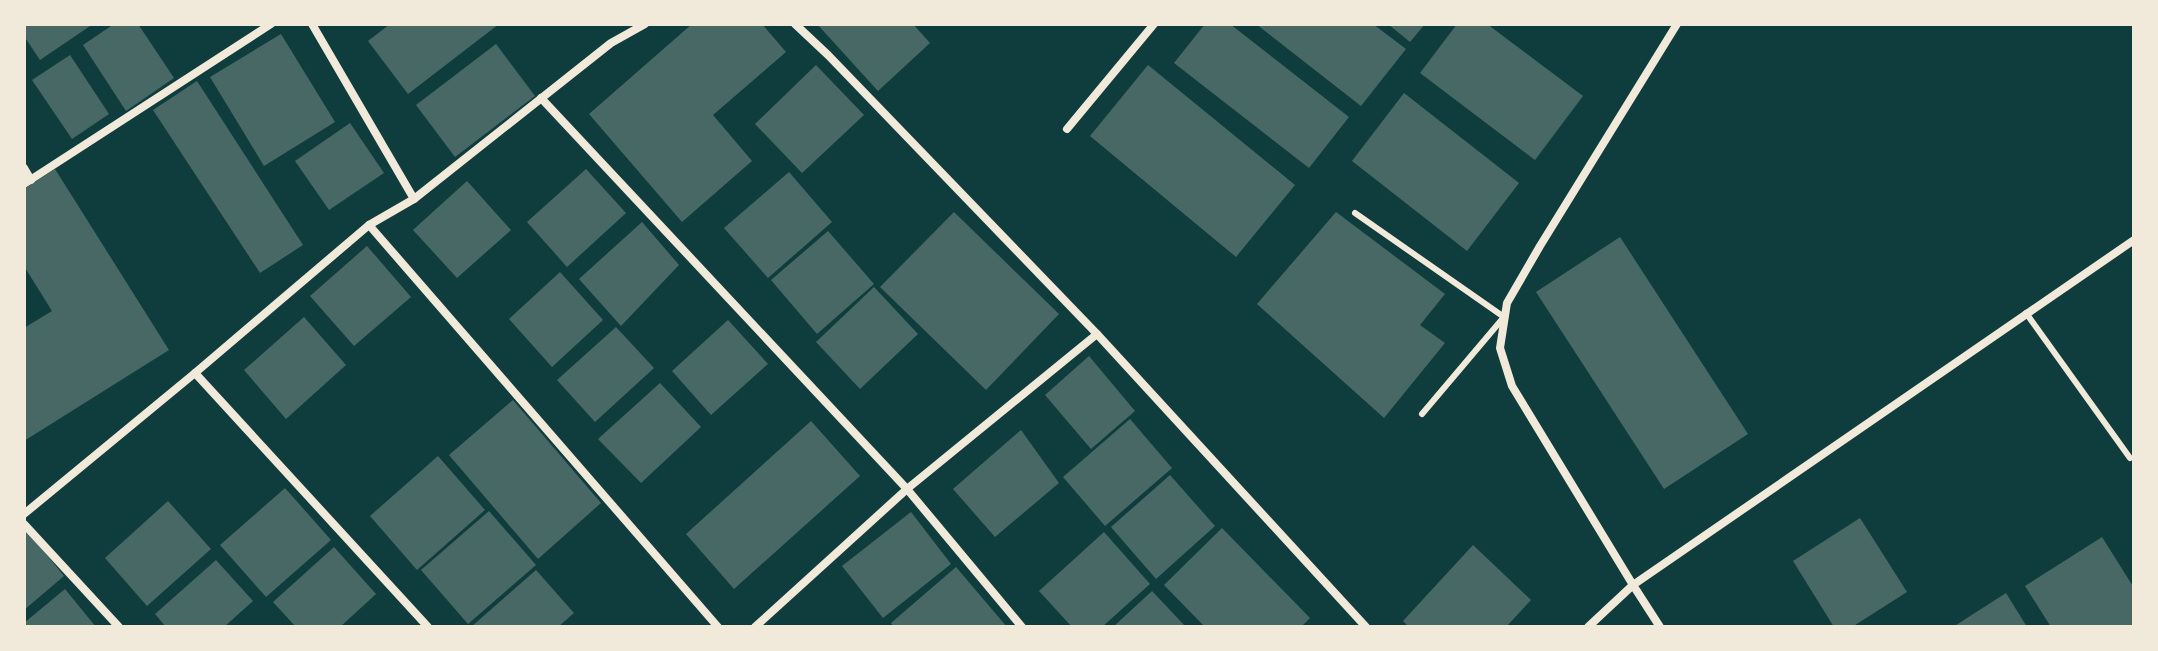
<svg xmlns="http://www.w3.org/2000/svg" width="2158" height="651" viewBox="0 0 2158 651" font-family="'Open Sans',sans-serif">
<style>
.building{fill:#486865}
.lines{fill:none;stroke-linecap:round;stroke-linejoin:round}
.service{stroke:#f1e9da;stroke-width:6}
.minor{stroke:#f1e9da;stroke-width:8}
</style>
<rect width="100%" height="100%" fill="#0f3d3e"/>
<g class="building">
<polygon points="24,24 93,24 40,60 24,36"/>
<polygon points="114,24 138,24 174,78 126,111 83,45"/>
<polygon points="390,24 499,24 408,94 368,41"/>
<polygon points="692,24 762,24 786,52 713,115 752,161 682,222 589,114"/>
<polygon points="817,24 913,24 930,43 878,91"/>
<polygon points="1205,24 1230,24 1349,117 1309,168 1174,63"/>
<polygon points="1256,24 1373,24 1406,49 1361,106"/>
<polygon points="1388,24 1425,24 1410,42"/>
<polygon points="1457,24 1487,24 1583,96 1535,160 1420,73"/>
<polygon points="281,34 335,122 264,166 210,77"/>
<polygon points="496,44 535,96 455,157 416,105"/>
<polygon points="70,55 109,114 72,139 32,80"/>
<polygon points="816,65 864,115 802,173 755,124"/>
<polygon points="1148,65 1295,185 1236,257 1090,136"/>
<polygon points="197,81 303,245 260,273 153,110"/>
<polygon points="1404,93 1519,183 1467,251 1352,161"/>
<polygon points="350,123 384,173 329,210 295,161"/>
<polygon points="55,169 169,350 24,441 24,328 52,311 24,266 24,189"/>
<polygon points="586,169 626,213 567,267 527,222"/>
<polygon points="789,172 832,222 768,278 724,228"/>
<polygon points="467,181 511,230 457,278 413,230"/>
<polygon points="954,212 1059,314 986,390 880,287"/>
<polygon points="1336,212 1445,294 1420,325 1445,343 1384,418 1257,304"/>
<polygon points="642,222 679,265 621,326 579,279"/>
<polygon points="828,231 874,284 817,334 771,280"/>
<polygon points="1620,237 1748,434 1664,489 1536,292"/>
<polygon points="367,246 411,297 354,346 310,296"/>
<polygon points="560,272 603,320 552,367 509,319"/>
<polygon points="874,287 918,334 860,389 816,342"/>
<polygon points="304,317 346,365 286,419 244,370"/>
<polygon points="728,320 768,364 711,415 672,371"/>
<polygon points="616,327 654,368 595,422 557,380"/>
<polygon points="1089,356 1135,411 1091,449 1045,395"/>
<polygon points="660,383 701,427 641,483 598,439"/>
<polygon points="513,400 601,503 538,559 449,455"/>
<polygon points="1130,419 1172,468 1105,526 1063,477"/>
<polygon points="811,421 860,476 734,589 686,534"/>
<polygon points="1021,430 1059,483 995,537 953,489"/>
<polygon points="438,456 485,510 417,570 370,516"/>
<polygon points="1170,475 1215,526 1156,579 1111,527"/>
<polygon points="285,488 331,540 266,597 220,545"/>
<polygon points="168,501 211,549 147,606 105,558"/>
<polygon points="489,511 536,565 468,624 421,570"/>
<polygon points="911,512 951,564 883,618 842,566"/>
<polygon points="1860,518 1907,592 1852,627 1834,627 1793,561"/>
<polygon points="24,527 64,576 24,610"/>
<polygon points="1222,528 1310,618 1301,627 1205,627 1164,585"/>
<polygon points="1104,532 1150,584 1102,627 1072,627 1039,591"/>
<polygon points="2102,537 2134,588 2134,627 2051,627 2025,586"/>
<polygon points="1473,545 1531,600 1506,627 1409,627 1403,621"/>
<polygon points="334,547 376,594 340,627 296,627 273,602"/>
<polygon points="216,560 253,601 224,627 166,627 155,614"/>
<polygon points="956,567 1007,627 894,627 891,623"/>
<polygon points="536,570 574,613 558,627 471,627"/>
<polygon points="65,589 96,627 24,627 24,623"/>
<polygon points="1152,591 1186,627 1113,627"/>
<polygon points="2006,593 2027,627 1953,627"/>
</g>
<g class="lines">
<g class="service">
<polyline points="1355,213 1504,317 1422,414"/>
<polyline points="2026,313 2130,458"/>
</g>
<g class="minor">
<polyline points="312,24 414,199"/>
<polyline points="795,24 828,55 1097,334 1366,627"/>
<polyline points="541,98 907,489 1022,627"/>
<polyline points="1067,129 1154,24"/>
<polyline points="24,168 31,180"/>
<polyline points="24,184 271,24"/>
<polyline points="369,225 718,627"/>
<polyline points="195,373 428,627"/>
<polyline points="24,514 195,373 369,225 414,199 611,43 645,24"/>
<polyline points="24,524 119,627"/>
<polyline points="755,627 907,489 1097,334"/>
<polyline points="1588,627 1633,585 1512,386 1500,348 1507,303 1540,246 1677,24"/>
<polyline points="1660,627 1633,585 2134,240"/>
</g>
</g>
<rect width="2158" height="651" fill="none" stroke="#f1e9da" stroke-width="52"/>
</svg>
